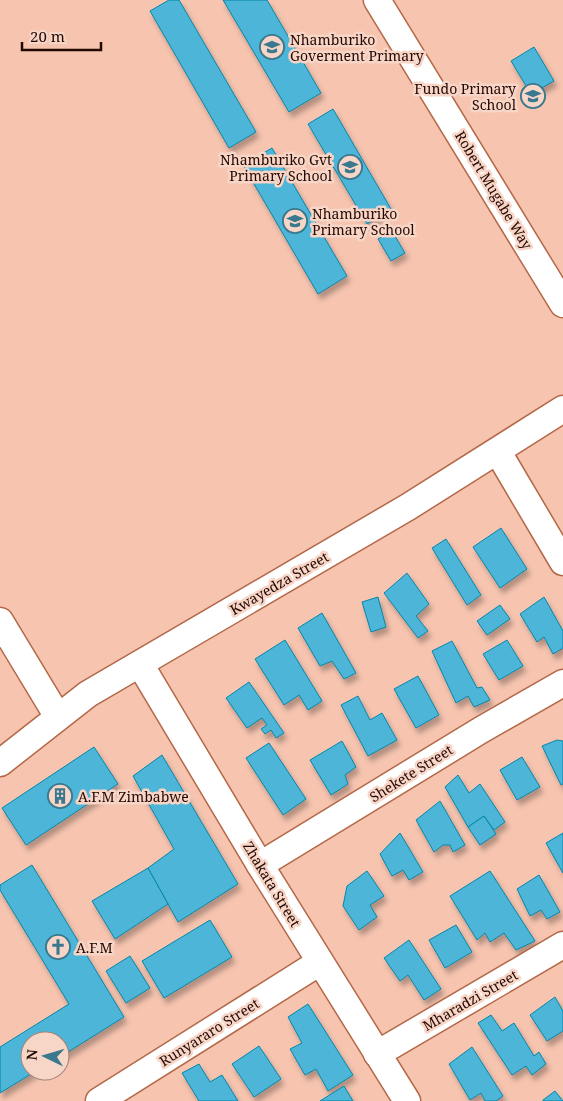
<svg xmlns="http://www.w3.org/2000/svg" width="563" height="1101" viewBox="0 0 563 1101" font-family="'Noto Serif',serif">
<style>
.building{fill:#4db5d8;stroke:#0586a8;filter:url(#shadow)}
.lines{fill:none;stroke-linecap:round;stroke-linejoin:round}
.minor-casing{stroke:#b46848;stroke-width:29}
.minor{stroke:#fff;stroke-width:26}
.labels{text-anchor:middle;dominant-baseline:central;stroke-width:5;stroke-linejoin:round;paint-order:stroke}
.poi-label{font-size:14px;fill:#250800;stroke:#f7d5c7;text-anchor:start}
.street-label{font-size:14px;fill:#250800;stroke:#f7d5c7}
</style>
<defs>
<filter id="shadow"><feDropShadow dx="3" dy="5.5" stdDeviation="2.5" flood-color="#0004"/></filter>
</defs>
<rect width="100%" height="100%" fill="#f6c4af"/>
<g class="building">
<polygon points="169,0 179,0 256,132 229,148 150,11"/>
<polygon points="223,0 267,0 321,93 289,112"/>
<polygon points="534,47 554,81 531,94 511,61"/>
<polygon points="333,109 391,209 367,224 308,124"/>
<polygon points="272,148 347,276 318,294 243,165"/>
<polygon points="392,231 405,253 391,261 378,239"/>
<polygon points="501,528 527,569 500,588 473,547"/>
<polygon points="446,539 481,595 467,605 432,548"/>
<polygon points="407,573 429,604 416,616 428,631 418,638 384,593"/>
<polygon points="378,597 386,627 371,632 362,602"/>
<polygon points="544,597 563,631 563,648 553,654 544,637 537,642 520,614"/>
<polygon points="500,605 510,619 487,635 477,621"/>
<polygon points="322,613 356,673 344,679 332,661 320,666 298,628"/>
<polygon points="285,640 322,701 308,710 299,695 284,705 255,659"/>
<polygon points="507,640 523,666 499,680 483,654"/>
<polygon points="452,641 477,688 482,687 490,700 474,707 468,696 456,703 432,651"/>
<polygon points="418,676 439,715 416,728 394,689"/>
<polygon points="249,682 284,733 276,738 271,730 265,734 261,729 267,725 262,718 247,728 226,698"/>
<polygon points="358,696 370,720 382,713 397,740 368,756 341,705"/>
<polygon points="557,740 563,741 563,784 561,785 542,746"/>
<polygon points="342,741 356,767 345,775 348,784 331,795 310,760"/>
<polygon points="269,743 306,799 283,815 246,758"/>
<polygon points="94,747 118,784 26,845 2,808"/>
<polygon points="162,755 238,884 178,922 148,868 174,849 133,776"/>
<polygon points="522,757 540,787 517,800 500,770"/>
<polygon points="458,775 469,793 480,784 505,822 494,830 484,816 468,827 445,787"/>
<polygon points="440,801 465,845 453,852 450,845 443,845 434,852 416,820"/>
<polygon points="484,816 496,834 480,845 468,827"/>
<polygon points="400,833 423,872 409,880 403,870 392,876 380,854"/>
<polygon points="563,833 563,873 546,843"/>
<polygon points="32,865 124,1017 60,1057 60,1041 30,1041 30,1071 36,1071 0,1093 0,1047 69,1004 0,890 0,885"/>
<polygon points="148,868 168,904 115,939 92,901"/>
<polygon points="367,871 384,896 370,905 377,917 359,930 343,906 347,886"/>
<polygon points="490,871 535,941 516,950 504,933 490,942 485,933 477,940 450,896"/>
<polygon points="539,875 560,912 547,919 541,910 530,916 517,889"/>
<polygon points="210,920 232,957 164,998 142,961"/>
<polygon points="456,925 472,952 445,968 429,940"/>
<polygon points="409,940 441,989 424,1000 408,975 400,981 384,958"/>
<polygon points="130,956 150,988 126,1003 106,971"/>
<polygon points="555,997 563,1011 563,1031 547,1041 530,1015"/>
<polygon points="308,1004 353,1075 328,1091 316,1069 305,1075 290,1049 302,1043 288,1017"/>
<polygon points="491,1015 502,1031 514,1023 534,1056 539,1052 546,1064 532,1075 526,1066 512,1075 478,1023"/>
<polygon points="259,1046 281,1079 254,1097 232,1064"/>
<polygon points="472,1047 503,1096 496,1101 485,1101 481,1093 470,1100 449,1064"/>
<polygon points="199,1064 210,1082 222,1075 238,1101 199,1101 182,1073"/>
<polygon points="344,1086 353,1101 320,1101"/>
<polygon points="555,1091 563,1101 543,1101 543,1100"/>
</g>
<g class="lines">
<defs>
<g id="minor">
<polyline points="377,0 563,304"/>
<polyline points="498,452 563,562"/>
<polyline points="0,621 58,717"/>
<polyline points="140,664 260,865 407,1101"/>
<polyline points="0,763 88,694 408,507 563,409"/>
<polyline points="260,865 481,730 563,683"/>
<polyline points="377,1054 563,945"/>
<polyline points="99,1101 320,962"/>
</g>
</defs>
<use href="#minor" class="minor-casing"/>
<use href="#minor" class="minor"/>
</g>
<defs>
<symbol id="school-ring" viewBox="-11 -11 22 22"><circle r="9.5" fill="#f7d5c7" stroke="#3a788e" stroke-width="1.5"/><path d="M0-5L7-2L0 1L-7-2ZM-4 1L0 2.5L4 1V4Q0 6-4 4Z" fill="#3a788e"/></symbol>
<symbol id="building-ring" viewBox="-11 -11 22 22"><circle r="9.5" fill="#f7d5c7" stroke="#3a788e" stroke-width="1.5"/><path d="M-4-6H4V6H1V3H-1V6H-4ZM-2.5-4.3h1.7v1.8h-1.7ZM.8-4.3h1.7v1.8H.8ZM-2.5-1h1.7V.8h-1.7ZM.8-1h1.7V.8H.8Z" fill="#3a788e"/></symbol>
<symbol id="church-ring" viewBox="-11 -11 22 22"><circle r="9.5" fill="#f7d5c7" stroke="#3a788e" stroke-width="1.5"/><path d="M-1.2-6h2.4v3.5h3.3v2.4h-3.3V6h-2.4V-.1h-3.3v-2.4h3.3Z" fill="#3a788e"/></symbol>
</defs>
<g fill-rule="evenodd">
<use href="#school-ring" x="258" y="33" width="28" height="28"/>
<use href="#school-ring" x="519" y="82" width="28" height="28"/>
<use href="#school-ring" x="336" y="153" width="28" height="28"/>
<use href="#school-ring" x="281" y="207" width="28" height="28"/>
<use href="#building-ring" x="46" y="782" width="28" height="28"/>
<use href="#church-ring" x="44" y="933" width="28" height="28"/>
</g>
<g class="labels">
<g class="poi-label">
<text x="290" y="39">Nhamburiko<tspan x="290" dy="16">Goverment Primary</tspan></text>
<text x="516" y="88" text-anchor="end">Fundo Primary<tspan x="516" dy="16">School</tspan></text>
<text x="332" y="159" text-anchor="end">Nhamburiko Gvt<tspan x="332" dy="16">Primary School</tspan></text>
<text x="312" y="213">Nhamburiko<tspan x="312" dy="16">Primary School</tspan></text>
<text x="78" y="796">A.F.M Zimbabwe</text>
<text x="76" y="947">A.F.M</text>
</g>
<g class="street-label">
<text transform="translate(494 190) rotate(59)">Robert Mugabe Way</text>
<text transform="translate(279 583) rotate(-30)">Kwayedza Street</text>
<text transform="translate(411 773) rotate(-32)">Shekete Street</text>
<text transform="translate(272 884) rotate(59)">Zhakata Street</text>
<text transform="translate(470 1000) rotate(-30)">Mharadzi Street</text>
<text transform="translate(209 1032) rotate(-32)">Runyararo Street</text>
</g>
</g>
<g transform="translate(45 1056) rotate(275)"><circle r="24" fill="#f7d5c7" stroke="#a38377"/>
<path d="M0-4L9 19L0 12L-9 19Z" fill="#3a788e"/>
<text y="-8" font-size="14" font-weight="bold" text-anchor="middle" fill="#250800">N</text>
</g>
<path d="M22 42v8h79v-8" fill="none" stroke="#250800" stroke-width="2.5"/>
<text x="30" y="42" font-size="15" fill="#250800" stroke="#f7d5c7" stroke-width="4" paint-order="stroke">20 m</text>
</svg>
